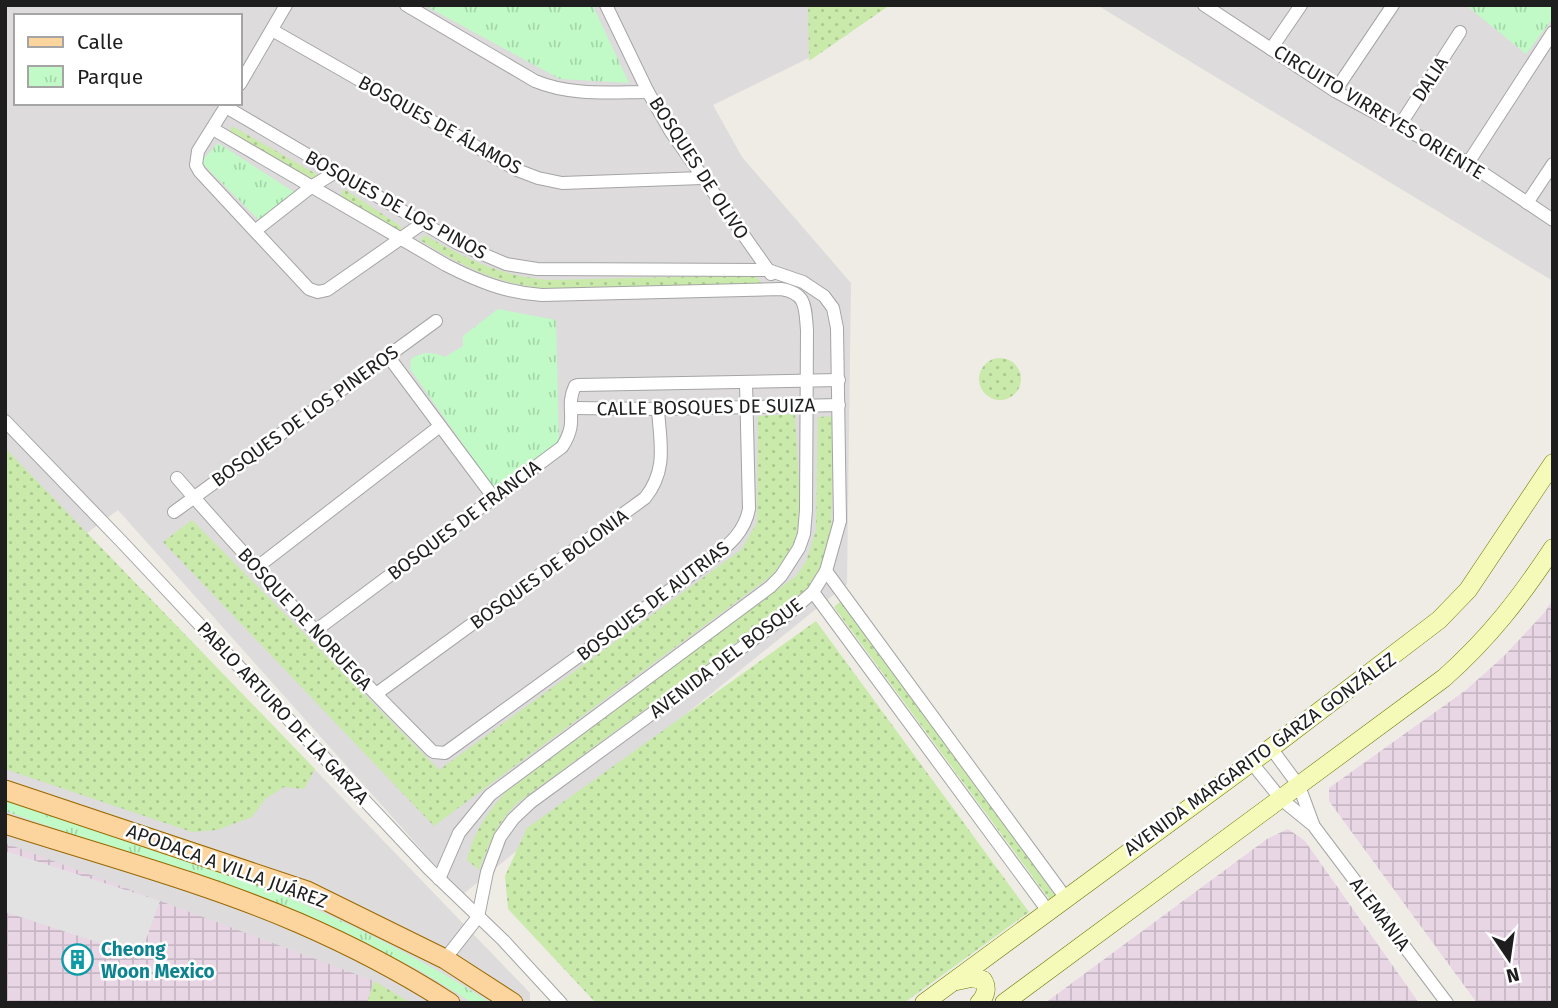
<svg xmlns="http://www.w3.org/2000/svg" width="1558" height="1008" viewBox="0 0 1558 1008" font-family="'Fira Sans',sans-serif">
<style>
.residential{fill:#dddbdb;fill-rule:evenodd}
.industrial{fill:url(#industrial-grid)}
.grass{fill:url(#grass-dots)}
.park{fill:url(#park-tufts)}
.parking{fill:#e2e2e2}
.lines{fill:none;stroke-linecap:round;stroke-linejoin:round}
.street-casing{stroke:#a5a5a5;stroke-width:14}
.secondary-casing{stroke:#697704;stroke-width:19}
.primary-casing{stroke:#996800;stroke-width:21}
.street{stroke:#fff;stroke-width:12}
.secondary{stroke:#f6fab8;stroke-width:18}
.primary{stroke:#fcd49d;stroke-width:19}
.labels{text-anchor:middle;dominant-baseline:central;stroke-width:5;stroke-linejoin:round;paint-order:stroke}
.street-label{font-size:19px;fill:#1e1e1e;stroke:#fff}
.culture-label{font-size:19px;font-weight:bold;fill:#0d838f;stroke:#fff;text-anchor:start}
</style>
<defs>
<pattern id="industrial-grid" width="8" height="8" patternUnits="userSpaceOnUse" patternTransform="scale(1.75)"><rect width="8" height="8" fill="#e9d6e5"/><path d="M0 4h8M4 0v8" fill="none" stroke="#c7b7c4"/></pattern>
<pattern id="grass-dots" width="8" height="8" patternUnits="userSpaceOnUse" patternTransform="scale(1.75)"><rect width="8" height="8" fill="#c9eaaa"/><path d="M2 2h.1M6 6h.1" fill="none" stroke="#acc892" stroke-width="1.8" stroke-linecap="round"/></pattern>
<pattern id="park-tufts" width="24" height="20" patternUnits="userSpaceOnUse" patternTransform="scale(1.75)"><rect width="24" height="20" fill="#c1fac7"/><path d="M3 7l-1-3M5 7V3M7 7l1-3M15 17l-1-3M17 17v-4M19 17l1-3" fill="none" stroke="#a5d6aa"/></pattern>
</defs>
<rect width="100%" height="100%" fill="#efece5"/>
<g class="residential">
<path d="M5,5h884l-68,47 -108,53 29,52 109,126 -4,301 -385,311 -344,-385 -31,23 443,460v10h-525zM16,16h224v87h-224z"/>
<polygon points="1097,5 1553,5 1553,281"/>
</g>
<g class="industrial">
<polygon points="1553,599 1553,1003 1477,1003 1329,801 1329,788 1466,690 1504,656 1545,612"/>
<polygon points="1288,829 1305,841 1419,1003 1045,1003 1267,839"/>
<polygon points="5,843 374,981 367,1003 5,1003"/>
</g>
<g class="grass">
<polygon points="808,5 890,5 809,61"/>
<polygon points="232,126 318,175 313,179 229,133"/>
<polygon points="344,189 402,227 398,232 340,196"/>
<path d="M425,235c41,24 75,41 124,45l206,-5 7,9 -213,5c-52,-5 -86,-22 -129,-49z"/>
<circle cx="1000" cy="379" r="21"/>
<path d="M795,414c1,32 9,98 0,126 -4,14 -14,25 -24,36l-337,250 -271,-284 29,-22 247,250 302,-220 16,-27 1,-107z"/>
<path d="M834,416l-3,117 -12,40 -12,18 -290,212c-20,20 -28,41 -38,67l-12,-10c7,-28 19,-46 39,-68l290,-216 10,-14 10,-32 2,-113z"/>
<polygon points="5,448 315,769 304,789 284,787 265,799 252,817 217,830 192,832 5,769"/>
<polygon points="841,601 1058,899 1052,903 834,607"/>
<polygon points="816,621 1029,912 904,1003 596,1003 508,909 505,876 527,828"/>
<polygon points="374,981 411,1003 367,1003"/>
</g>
<g class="park">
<polygon points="424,5 593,6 629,83 560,79"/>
<polygon points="1466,5 1553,5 1553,18 1526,54"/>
<polygon points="218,143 294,192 260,221 201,162"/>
<path d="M498,309l58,11 3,122 -63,49 -86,-122 1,-10c12,-8 21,-7 34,-2l18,-11v-10z"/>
<path d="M5,800c90,30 181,56 268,91 76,31 149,68 218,112h-18l-56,-34 -78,-38 -64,-27 -270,-93z"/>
</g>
<polygon class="parking" points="5,851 160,901 140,956 5,912"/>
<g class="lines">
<defs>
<g id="street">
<path d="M406,5l129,76c36,15 75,11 113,11"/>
<polyline points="606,5 648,92 671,132 771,274"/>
<polyline points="1204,5 1335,91 1468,163 1553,220"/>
<polyline points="272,30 517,170 538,178 562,183 702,178"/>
<polyline points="1271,49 1301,5"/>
<polyline points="240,84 286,5"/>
<polyline points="1335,91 1393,5"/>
<polyline points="228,103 198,151 196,165 200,172 309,289 318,292 327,290 423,223"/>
<polyline points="226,107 457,243 506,264 537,269 768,270 803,282 824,296 833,308 837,328 840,521 826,571 813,592 788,614 531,802 513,819 500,837 487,872 478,917 445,959"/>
<polyline points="1400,125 1460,32"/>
<path d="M213,129l233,136c31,16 61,28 96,30l239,-6c26,4 24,19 26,41l-1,180 -2,24 -5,14 -18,28 -11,11 -280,208 -31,38 -20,46"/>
<polyline points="1468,163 1553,32"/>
<polyline points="1527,203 1553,164"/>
<polyline points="256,230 311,187 334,173"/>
<polyline points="388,356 494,498"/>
<polyline points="572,408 658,409 839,405"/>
<polyline points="5,421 121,541 429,869 503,940 561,1003"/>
<path d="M177,478c81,93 166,184 254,272l3,2 11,1 258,-187c20,-17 41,-30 46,-57l-3,-126"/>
<polyline points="174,512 436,321"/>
<polyline points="256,568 440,426"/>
<polyline points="826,571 1065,897"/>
<polyline points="813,592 1048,911"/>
<path d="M315,631l247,-184c18,-27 2,-38 13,-61l3,-1 261,-5"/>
<path d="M376,694l269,-196c23,-29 15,-55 13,-89"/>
<polyline points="1271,748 1299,786 1313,824"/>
<polyline points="1251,762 1281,799 1313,825 1447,1003"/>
</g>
<g id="secondary">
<path d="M957,981l14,-3 12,2c5,8 3,16 -4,23"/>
<polyline points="924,1003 1271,748 1439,620 1468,590 1553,463"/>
<path d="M1004,1003l440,-325c45,-40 76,-80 109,-130"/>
</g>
<g id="primary">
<polyline points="5,790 307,891 445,959 513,1003"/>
<path d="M5,824c97,31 201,59 294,99 53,23 103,49 151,80"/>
</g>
</defs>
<use href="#street" class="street-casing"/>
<use href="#secondary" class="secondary-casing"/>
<use href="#primary" class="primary-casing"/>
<use href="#street" class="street"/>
<use href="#secondary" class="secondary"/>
<use href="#primary" class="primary"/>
</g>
<defs>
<symbol id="building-ring" viewBox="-11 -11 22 22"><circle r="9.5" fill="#fff" stroke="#0f9aa8" stroke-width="1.5"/><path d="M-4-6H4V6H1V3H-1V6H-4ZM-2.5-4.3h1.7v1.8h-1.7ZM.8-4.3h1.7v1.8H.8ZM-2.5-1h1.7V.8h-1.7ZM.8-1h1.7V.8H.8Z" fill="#0f9aa8"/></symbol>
</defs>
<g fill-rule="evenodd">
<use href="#building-ring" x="60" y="942" width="35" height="35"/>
</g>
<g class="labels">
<g class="street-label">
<text transform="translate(1430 79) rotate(-57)">DALIA</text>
<text transform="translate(1379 112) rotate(31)">CIRCUITO VIRREYES ORIENTE</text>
<text transform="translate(440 125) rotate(29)">BOSQUES DE ÁLAMOS</text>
<text transform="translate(699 168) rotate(57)">BOSQUES DE OLIVO</text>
<text transform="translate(396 205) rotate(29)">BOSQUES DE LOS PINOS</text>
<text transform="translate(706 407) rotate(-1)">CALLE BOSQUES DE SUIZA</text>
<text transform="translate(305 416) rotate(-36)">BOSQUES DE LOS PINEROS</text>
<text transform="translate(464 520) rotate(-37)">BOSQUES DE FRANCIA</text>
<text transform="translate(549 569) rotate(-36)">BOSQUES DE BOLONIA</text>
<text transform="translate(653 601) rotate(-37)">BOSQUES DE AUTRIAS</text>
<text transform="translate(305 619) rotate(47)">BOSQUE DE NORUEGA</text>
<text transform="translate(726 658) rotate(-37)">AVENIDA DEL BOSQUE</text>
<text transform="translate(283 713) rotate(47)">PABLO ARTURO DE LA GARZA</text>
<text transform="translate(1260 754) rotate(-36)">AVENIDA MARGARITO GARZA GONZÁLEZ</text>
<text transform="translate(227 866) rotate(20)">APODACA A VILLA JUÁREZ</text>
<text transform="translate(1380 914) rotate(53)">ALEMANIA</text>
</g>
<g class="culture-label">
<text x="101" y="949">Cheong<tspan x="101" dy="22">Woon Mexico</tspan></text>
</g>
</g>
<rect width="1558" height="1008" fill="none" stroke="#1e1e1e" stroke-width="14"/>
<rect x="14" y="14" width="228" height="91" fill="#ffffff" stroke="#a5a5a5" stroke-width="2"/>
<rect x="28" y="37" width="35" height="10" fill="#fcd49d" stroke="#a5a5a5" stroke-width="2"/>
<text x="77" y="49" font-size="21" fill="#1e1e1e">Calle</text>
<rect x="28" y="66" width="35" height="21" fill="url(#park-tufts)" stroke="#a5a5a5" stroke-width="2"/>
<text x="77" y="84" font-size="21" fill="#1e1e1e">Parque</text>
<g transform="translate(1509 959) rotate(167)" stroke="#ffffff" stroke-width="5" paint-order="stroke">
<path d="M0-5L12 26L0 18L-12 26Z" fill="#1e1e1e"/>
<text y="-10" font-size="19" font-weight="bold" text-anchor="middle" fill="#1e1e1e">N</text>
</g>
</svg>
